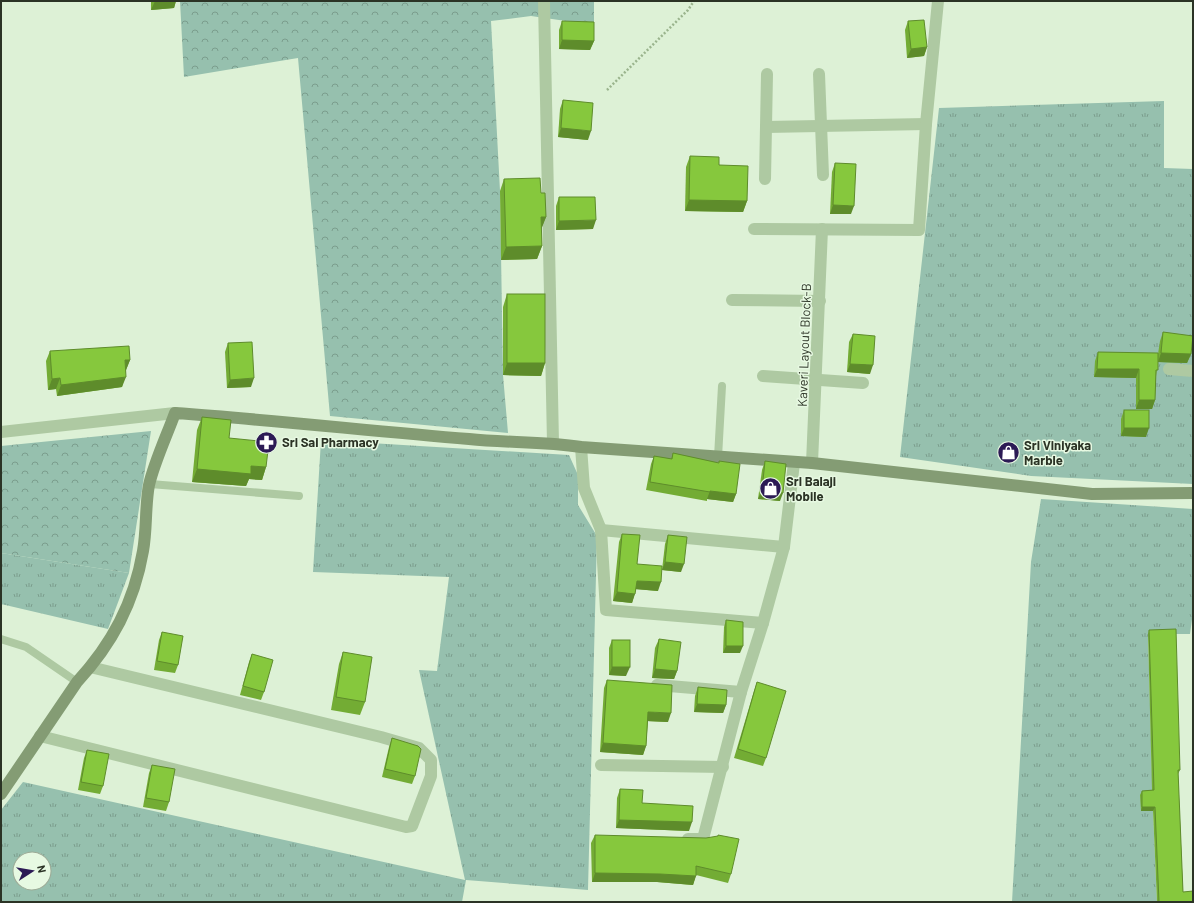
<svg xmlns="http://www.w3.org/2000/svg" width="1194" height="903" viewBox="0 0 1194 903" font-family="Barlow,sans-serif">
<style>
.grass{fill:url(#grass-tufts);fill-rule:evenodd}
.forest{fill:url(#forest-crowns)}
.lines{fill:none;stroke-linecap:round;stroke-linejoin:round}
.path{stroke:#9ab48d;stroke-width:2.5;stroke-dasharray:2 2;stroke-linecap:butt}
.lane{stroke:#aec9a2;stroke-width:8}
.street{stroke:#aec9a2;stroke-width:12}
.secondary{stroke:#849c74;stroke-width:12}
.wall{fill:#73ac34}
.shaded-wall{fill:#5e8c2b}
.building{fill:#86c83d;stroke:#5e8c2b}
.labels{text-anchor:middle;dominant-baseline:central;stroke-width:3;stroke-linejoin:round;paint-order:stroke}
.street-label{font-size:13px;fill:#2b3325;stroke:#e7f9e2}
.poi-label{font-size:13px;font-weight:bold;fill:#2b3325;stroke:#e7f9e2;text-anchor:start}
</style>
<defs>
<pattern id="grass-tufts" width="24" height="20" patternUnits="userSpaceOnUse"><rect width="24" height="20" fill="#96c0ae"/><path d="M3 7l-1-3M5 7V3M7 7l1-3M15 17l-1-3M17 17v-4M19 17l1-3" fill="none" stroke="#7b9d8d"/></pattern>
<pattern id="forest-crowns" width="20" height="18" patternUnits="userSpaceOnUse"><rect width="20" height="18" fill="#96c0ae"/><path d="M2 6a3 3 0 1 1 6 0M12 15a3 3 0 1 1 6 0" fill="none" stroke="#7b9d8d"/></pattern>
</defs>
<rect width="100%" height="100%" fill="#ddf1d6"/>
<g class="grass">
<polygon points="1164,101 1164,168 1193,169 1193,484 1031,476 900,457 939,108"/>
<path d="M321,440l248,15 9,20v30l19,31 -9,354 -122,-10 -4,22h-461v-92l22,-28 442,98 -46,-210 18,1 12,-94 -136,-5zM20,859h24v24h-24z"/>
<polygon points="1041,499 1193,509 1193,612 1190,634 1148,634 1152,775 1172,774 1141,811 1153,811 1157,902 1012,902 1031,562"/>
<polygon points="1,553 129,573 108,629 1,604"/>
</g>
<g class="forest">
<polygon points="180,1 594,1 594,25 531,16 491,21 500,191 503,375 508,433 330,416 298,58 184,77"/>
<polygon points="151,431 129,573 1,553 1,446"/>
</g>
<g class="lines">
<polyline class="path" points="607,90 688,10 694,1"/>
<g class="lane">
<polyline points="718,457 722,386"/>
<polyline points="150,484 299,496"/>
<polyline points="1,639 26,647 77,682"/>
</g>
<g class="street">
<polyline points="544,1 553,443"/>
<polyline points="819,74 823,175"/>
<polyline points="766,127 926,124"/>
<polyline points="765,179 767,74"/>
<polyline points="754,229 919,230 926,124 938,1"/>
<polyline points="732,300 820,301"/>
<polyline points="1169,369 1193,371"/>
<polyline points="763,376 863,383"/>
<polyline points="1,432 175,413"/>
<polyline points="581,447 584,488 601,530 606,610 763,623"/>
<polyline points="812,463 822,229"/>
<polyline points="601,530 784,547"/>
<polyline points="657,685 741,692"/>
<polyline points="40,736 406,827 412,826 431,776 431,760 419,748 381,737 90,667"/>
<polyline points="601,765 723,767"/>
<polyline points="688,839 703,839 741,692 763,623 784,547 794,463"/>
</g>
<path class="secondary" d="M1,794l76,-112c35,-38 57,-79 66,-131 4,-22 2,-45 6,-66 5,-22 18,-50 26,-72 98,7 196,18 294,26 37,4 74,2 112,8l231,16 280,31 101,-1"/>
</g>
<g class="wall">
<polygon points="151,1 176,1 174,8 151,10"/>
<polygon points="562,21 594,41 590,50 559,49 559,30"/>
<polygon points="908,21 927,47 924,56 907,58 905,30"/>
<polygon points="563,100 588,140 558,137 560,109"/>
<polygon points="690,156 719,165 747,201 743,212 685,211 686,167"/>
<polygon points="835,163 851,214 830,214 832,172"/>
<polygon points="504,179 541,193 546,217 541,229 542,246 537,259 501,260 500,191"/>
<polygon points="559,197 593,229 556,230 556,206"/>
<polygon points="507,294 545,363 541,376 503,375 503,307"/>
<polygon points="1163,332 1191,354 1187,363 1158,362 1156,376 1155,400 1152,409 1136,409 1136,378 1094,377 1095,361 1098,352 1158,354 1160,341"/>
<polygon points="853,334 870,374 847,372 849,342"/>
<polygon points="228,343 251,387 227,388 225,352"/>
<polygon points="50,351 130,360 126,370 122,387 57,396 56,389 48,390 46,361"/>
<polygon points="1124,410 1146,437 1121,436 1121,419"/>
<polygon points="202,417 266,467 262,480 249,479 246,486 192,482 197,430"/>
<polygon points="673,453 719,463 719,461 736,494 733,502 707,499 707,501 646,490 651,464 654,456 671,459"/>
<polygon points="765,461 780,501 758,499 762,470"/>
<polygon points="622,534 637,564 658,591 636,589 632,603 613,601 619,542"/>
<polygon points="668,535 681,572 662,570 665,544"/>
<polygon points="726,620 740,653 723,653 724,627"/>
<polygon points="1149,630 1180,770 1178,774 1183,892 1193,902 1157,902 1153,811 1141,811 1140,795 1142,791 1152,790 1148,634"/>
<polygon points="162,632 178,665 175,673 154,670 159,640"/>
<polygon points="659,639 677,671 674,679 652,678 655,648"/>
<polygon points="612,640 626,676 609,675 609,648"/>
<polygon points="343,652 365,702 360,715 331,710 339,664"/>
<polygon points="252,654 264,692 261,700 240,695 249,662"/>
<polygon points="607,680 668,722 648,721 646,746 643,755 600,752 604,688"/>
<polygon points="757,682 766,758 763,766 734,758 754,691"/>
<polygon points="698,687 726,705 723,713 694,712 695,696"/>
<polygon points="392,738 415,776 412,784 382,777 389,747"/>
<polygon points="87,750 103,786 100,794 78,790 84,758"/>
<polygon points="152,765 169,802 166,811 143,807 149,773"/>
<polygon points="620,789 642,803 689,831 616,828 617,798"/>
<polygon points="595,835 731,874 728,883 696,875 693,885 657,882 592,882 591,843"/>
</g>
<g class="shaded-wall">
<polygon points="155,1 176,1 174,8 151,10"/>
<polygon points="562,40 594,41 590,50 559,49"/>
<polygon points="927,47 924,56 907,58 911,49"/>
<polygon points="561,128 591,131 588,140 558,137"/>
<polygon points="689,200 747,201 743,212 685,211"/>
<polygon points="833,205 854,206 851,214 830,214"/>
<polygon points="541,217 546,217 541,230"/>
<polygon points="596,220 593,229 556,230 559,221"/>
<polygon points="542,246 537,259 501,260 506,247"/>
<polygon points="1161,353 1191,354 1187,363 1158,362"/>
<polygon points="125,360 130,360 126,370"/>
<polygon points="507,363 545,363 541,376 503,375"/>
<polygon points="850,364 873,365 870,374 847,372"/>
<polygon points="1097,369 1139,369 1136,378 1094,377"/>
<polygon points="126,377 122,387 57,396 61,385"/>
<polygon points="60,378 56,389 48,390 52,379"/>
<polygon points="254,378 251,387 227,388 230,380"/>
<polygon points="1139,400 1155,400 1152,409 1136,409"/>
<polygon points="1124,428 1149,428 1146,437 1121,436"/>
<polygon points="251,466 266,467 262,480 249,479 246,486 192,482 197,469"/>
<polygon points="762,490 783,493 780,501 758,499"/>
<polygon points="710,491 736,494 733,502 707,499"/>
<polygon points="665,562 684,564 681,572 662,570"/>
<polygon points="637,581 661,582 658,591 634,589"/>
<polygon points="617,592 635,594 632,603 613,601"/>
<polygon points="726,646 743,646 740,653 723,653"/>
<polygon points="612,667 630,667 626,676 609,675"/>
<polygon points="655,669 677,671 674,679 652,678"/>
<polygon points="697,704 726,705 723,713 694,712"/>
<polygon points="648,712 671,713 668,722 645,721"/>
<polygon points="603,743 646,746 643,755 600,752"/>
<polygon points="1142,807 1155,807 1153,811 1141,811"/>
<polygon points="619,820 692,822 689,831 616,828"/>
<polygon points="595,873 660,874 696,876 693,885 657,882 592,882"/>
</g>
<g class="building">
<polygon points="924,20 927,47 911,49 908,21"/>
<polygon points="562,21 594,22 594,41 562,40"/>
<polygon points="563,100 593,103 591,131 561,128"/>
<polygon points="690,156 719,157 719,165 748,166 747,201 689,200"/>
<polygon points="835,163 856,164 854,206 833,205"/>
<polygon points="540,178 541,193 545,193 546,217 541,217 542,246 506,247 504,179"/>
<polygon points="559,197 595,197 596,220 559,221"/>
<rect x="507" y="294" width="38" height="69"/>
<polygon points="1163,332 1193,336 1191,354 1161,353"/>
<polygon points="853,334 875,336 873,365 850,364"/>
<polygon points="252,342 254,378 230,380 228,343"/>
<polygon points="129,346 130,360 125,360 126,377 61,385 60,378 52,379 50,351"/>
<polygon points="1098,352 1158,353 1158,370 1156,370 1155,400 1139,400 1139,369 1097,369"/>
<rect x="1124" y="410" width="25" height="18"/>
<polygon points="202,417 231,420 229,438 269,442 266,467 251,466 251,474 197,469"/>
<polygon points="673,453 719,463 719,461 740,464 736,494 710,491 710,492 650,482 654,456 672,459"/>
<polygon points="765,461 786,464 783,493 762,490"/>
<polygon points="622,534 640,535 637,564 662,566 661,582 637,581 635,594 617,592"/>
<polygon points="668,535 687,537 684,564 665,562"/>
<polygon points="726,620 743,622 743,646 726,646"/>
<polygon points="1176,629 1180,770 1178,770 1183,892 1193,891 1193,902 1159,902 1155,807 1142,807 1142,791 1154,790 1149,630"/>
<polygon points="162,632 183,636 178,665 157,661"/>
<polygon points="659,639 681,642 677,671 655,669"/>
<rect x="612" y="640" width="18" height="27"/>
<polygon points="343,652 372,657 365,702 336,697"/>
<polygon points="252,654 273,660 264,692 243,686"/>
<polygon points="607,680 672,685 671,713 648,712 646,746 603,743"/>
<polygon points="757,682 786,691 766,758 738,749"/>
<polygon points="698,687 727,690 726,705 697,704"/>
<polygon points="392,738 418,746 421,749 415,776 385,769"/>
<polygon points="87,750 109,754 103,786 81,782"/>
<polygon points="152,765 175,769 169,802 146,798"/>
<polygon points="620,789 643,790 642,803 693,806 692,822 619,820"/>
<polygon points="595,835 706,838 718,836 718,835 739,839 731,874 696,866 696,876 660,874 595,873"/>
</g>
<defs>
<symbol id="pharmacy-disc" viewBox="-11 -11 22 22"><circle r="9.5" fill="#2c1a55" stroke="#e7f9e2"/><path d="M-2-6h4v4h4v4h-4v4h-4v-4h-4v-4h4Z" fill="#fff"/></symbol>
<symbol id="shop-disc" viewBox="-11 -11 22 22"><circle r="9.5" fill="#2c1a55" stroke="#e7f9e2"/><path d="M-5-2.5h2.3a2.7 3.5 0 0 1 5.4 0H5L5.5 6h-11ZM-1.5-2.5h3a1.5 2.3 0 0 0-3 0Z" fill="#fff"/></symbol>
</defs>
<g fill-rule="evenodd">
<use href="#pharmacy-disc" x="254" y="430" width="25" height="25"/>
<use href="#shop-disc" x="996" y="440" width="25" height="25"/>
<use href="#shop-disc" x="758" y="476" width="25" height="25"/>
</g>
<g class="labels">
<g class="street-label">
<text transform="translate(804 345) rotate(-88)">Kaveri Layout Block-B</text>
</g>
<g class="poi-label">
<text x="282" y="442">Sri Sai Pharmacy</text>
<text x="1024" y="445">Sri Viniyaka<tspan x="1024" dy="15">Marble</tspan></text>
<text x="786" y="481">Sri Balaji<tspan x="786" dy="15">Mobile</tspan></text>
</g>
</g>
<rect width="1194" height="903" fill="none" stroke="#2b3325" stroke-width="4"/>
<g transform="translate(32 871) rotate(78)"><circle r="19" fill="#e7f9e2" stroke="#9caa96"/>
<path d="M0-3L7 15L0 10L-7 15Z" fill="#2c1a55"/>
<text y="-6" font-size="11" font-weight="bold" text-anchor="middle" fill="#2b3325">N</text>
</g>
</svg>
